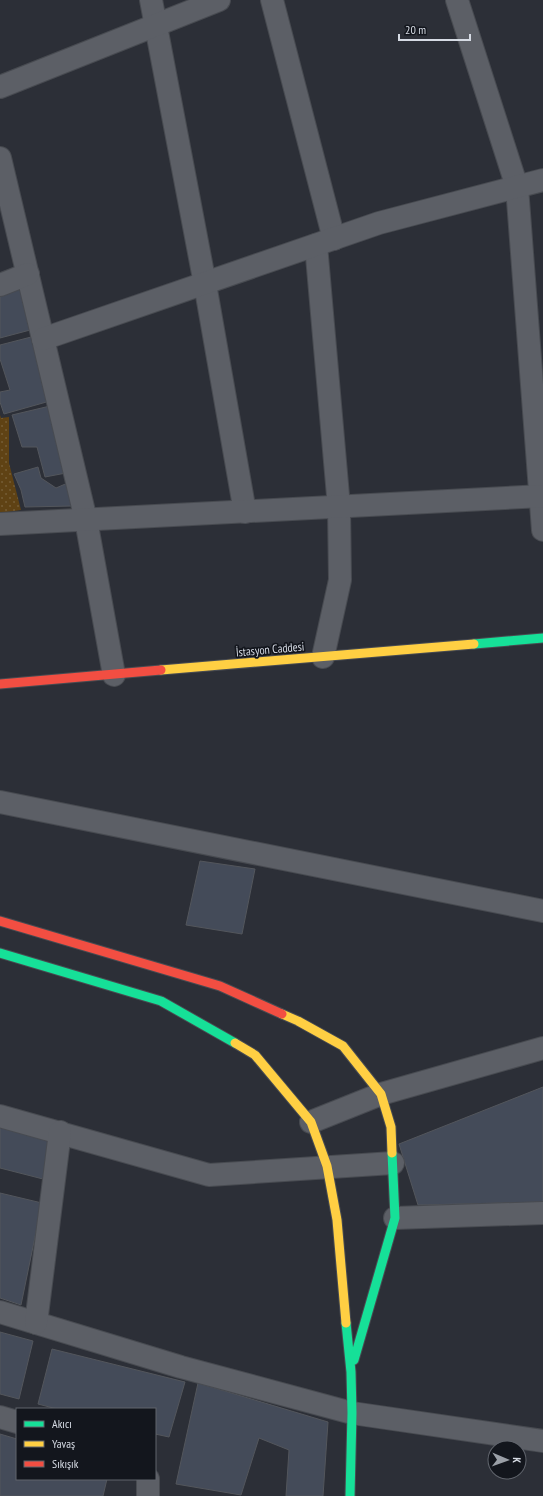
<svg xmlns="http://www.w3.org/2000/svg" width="543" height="1496" viewBox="0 0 543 1496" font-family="'PT Sans Narrow',sans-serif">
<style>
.grass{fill:url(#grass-dots)}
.building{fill:#444b59;stroke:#53565c}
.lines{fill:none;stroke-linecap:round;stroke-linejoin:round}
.street-casing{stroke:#484b51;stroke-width:24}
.fast-casing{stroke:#484b51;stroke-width:11}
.slow-casing{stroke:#484b51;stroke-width:11}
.jam-casing{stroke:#484b51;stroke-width:11}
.street{stroke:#5c5f66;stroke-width:22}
.fast{stroke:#16e098;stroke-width:9}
.slow{stroke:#ffcf43;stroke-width:9}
.jam{stroke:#f24e42;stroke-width:9}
.labels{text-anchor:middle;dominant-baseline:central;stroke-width:3.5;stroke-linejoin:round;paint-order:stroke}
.street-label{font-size:12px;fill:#d6dbe4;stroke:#13161d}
</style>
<defs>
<pattern id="grass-dots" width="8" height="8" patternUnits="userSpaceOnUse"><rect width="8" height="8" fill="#5f4214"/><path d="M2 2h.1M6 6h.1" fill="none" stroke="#755d36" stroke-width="1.8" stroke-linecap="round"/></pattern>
</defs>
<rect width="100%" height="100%" fill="#2c2f37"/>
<polygon class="grass" points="0,415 1,418 9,417 9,463 21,510 0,513"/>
<g class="building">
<polygon points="24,286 34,329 0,338 0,294"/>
<polygon points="35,336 50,401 4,414 0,402 0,392 10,390 0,359 0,345"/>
<polygon points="50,406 66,473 45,477 37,447 22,447 12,415"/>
<polygon points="38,467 41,478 56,488 70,482 73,506 25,507 21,490 14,474"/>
<polygon points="200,861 255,869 242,934 186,925"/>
<polygon points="543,1087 543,1202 418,1205 399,1144"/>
<polygon points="0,1125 49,1138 43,1179 0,1168"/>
<polygon points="0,1193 42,1203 21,1305 0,1298"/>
<polygon points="0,1332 33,1341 19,1399 0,1394"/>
<polygon points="52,1349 185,1382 169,1437 155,1434 155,1409 57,1409 38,1404"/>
<polygon points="198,1383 328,1422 323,1496 286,1496 289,1450 259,1438 241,1495 176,1484"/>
<polygon points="0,1434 17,1439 17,1479 107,1479 103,1496 0,1496"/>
</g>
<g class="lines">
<defs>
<g id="street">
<polyline points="151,0 205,284 245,512"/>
<polyline points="272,0 334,239"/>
<polyline points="457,0 517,187 543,530"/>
<polyline points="0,87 219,0"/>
<polyline points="0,158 86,520 114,675"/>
<polyline points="316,245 339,507 340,580 323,657"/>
<polyline points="0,285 28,274"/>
<polyline points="43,339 379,223 543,180"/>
<polyline points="0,524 543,496"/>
<polyline points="0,802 543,911"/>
<polyline points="0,1116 209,1175 393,1163"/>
<polyline points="311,1122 381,1094 543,1048"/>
<polyline points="395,1218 543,1213"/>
<polyline points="0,1312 181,1367 352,1413 543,1441"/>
<polyline points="36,1323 60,1132"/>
<polyline points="0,1417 17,1422"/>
<polyline points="148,1479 148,1496"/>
</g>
<g id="fast">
<polyline points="474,644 543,638"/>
<polyline points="0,953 161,1001 235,1043"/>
<polyline points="346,1323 351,1372 352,1413 350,1496"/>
<polyline points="354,1360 395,1218 392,1153"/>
</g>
<g id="slow">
<polyline points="161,670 474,644"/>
<polyline points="282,1014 298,1021 343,1046 381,1094 391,1127 392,1153"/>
<polyline points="235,1043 255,1055 311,1122 327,1166 337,1220 346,1323"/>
</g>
<g id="jam">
<polyline points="0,684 161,670"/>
<polyline points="0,921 220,986 282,1014"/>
</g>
</defs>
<use href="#street" class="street-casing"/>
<use href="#fast" class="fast-casing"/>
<use href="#slow" class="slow-casing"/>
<use href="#jam" class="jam-casing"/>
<use href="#street" class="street"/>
<use href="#fast" class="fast"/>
<use href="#slow" class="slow"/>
<use href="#jam" class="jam"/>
</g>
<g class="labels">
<g class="street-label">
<text transform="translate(270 649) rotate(-5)">İstasyon Caddesi</text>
</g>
</g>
<rect x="16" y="1408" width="140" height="72" fill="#13161d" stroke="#61656d"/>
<rect x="24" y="1421" width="20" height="6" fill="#16e098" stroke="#61656d"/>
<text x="52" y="1428" font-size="12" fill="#d6dbe4">Akıcı</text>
<rect x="24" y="1441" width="20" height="6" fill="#ffcf43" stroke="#61656d"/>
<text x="52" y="1448" font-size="12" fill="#d6dbe4">Yavaş</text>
<rect x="24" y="1461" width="20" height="6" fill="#f24e42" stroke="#61656d"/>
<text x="52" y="1468" font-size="12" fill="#d6dbe4">Sıkışık</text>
<g transform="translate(507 1460) rotate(92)"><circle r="19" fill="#13161d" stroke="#61656d"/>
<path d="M0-3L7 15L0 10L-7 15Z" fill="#9a9fa7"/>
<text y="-6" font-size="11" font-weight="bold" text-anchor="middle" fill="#d6dbe4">K</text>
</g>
<path d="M399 34v6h71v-6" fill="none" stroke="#d6dbe4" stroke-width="2"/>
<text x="405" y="34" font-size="12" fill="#d6dbe4" stroke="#13161d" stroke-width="3" paint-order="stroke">20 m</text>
</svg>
